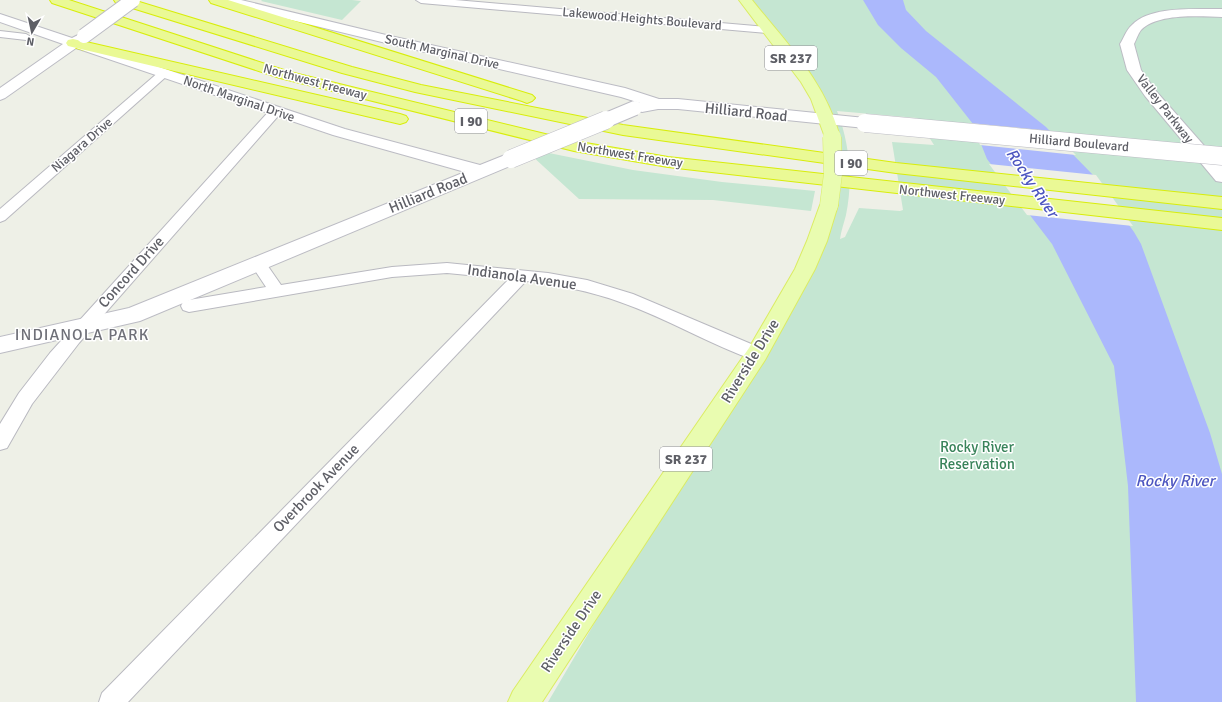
<svg xmlns="http://www.w3.org/2000/svg" width="1222" height="702" viewBox="0 0 1222 702" font-family="Signika,sans-serif">
<style>
.green{fill:#c5e6d2;fill-rule:evenodd}
.water{fill:#abb8fc}
.pier{fill:#eef0e7}
.lines{fill:none;stroke-linecap:round;stroke-linejoin:round}
.street-casing{stroke:#b9b9c0;stroke-width:2}
.secondary-casing{stroke:#bcbcc4;stroke-width:2}
.primary-casing{stroke:#dbec63;stroke-width:2}
.highway-casing{stroke:#d8ed0a;stroke-width:2}
.street{fill:#fff;fill-rule:evenodd}
.secondary{fill:#fff;fill-rule:evenodd}
.primary{fill:#e9fcb0;fill-rule:evenodd}
.highway{fill:#eaf995;fill-rule:evenodd}
.secondary-bridge-far1-casing{stroke:#bcbcc4;stroke-width:16;stroke-linecap:butt}
.secondary-bridge-casing{stroke:#bcbcc4;stroke-width:19;stroke-linecap:butt}
.primary-bridge-casing{stroke:#dbec63;stroke-width:19;stroke-linecap:butt}
.secondary-bridge-far1{stroke:#fff;stroke-width:14}
.secondary-bridge{stroke:#fff;stroke-width:18}
.primary-bridge{stroke:#e9fcb0;stroke-width:18}
.labels{text-anchor:middle;dominant-baseline:central;stroke-width:3;stroke-linejoin:round;paint-order:stroke}
.far-street-label{font-size:13px;fill:#5e5f66;stroke:#fff}
.shield{fill:#fff;stroke:#8e8f94;stroke-width:1}
.shield-label{font-size:14px;font-weight:bold;fill:#5e5f66}
.street-label{font-size:15px;fill:#5e5f66;stroke:#fff}
.park-label{font-size:15px;fill:#39835a;stroke:#fff}
.water-label{font-size:16px;font-style:italic;fill:#4d56c0;stroke:#fff}
.neighbourhood-label{font-size:16px;letter-spacing:1px;fill:#6f7078;stroke:#fff}
</style>
<rect width="100%" height="100%" fill="#eef0e7"/>
<g class="green">
<polygon points="262,0 352,0 361,1 342,20 261,1"/>
<path d="M742,0h480v702h-674l253,-429 30,-83 -9,-83zM837,111l80,7 17,27 -42,-3 11,68 -3,1 -41,-3 -14,29 -5,2c1,-8 4,-16 6,-24 7,-34 4,-71 -9,-104z"/>
<polygon points="539,151 633,170 722,182 815,191 811,211 713,200 579,199 531,155"/>
</g>
<polygon class="water" points="863,0 903,0 906,10 926,31 1046,127 1093,175 1134,232 1141,244 1210,433 1222,474 1222,702 1136,702 1128,486 1114,366 1052,244 987,159 973,124 936,77 901,48 878,25"/>
<g class="pier">
<polygon points="970,123 1052,131 1076,155 980,145"/>
<polygon points="989,164 1096,175 1133,226 1027,215"/>
</g>
<g class="lines">
<defs>
<g id="street">
<polygon points="416,0 455,0 768,27 773,30 768,33 421,3"/>
<polygon points="0,31 26,34 31,37 26,40 0,37"/>
<polygon points="164,70 170,73 168,75 5,220 0,222 0,209 160,71"/>
<polygon points="275,108 279,109 281,112 279,115 79,343 32,404 7,448 0,450 0,424 19,393 50,353 271,109"/>
<path d="M258,258l5,1 18,26 111,-18 55,-4 101,10 39,7 46,14 130,55 3,5 -3,5 -6,2c-47,-16 -90,-43 -137,-59 -30,-11 -62,-17 -94,-21l-398,421h-29l3,-9 407,-414 -62,-6 -55,4 -203,35 -6,-2 -2,-4 2,-4 6,-2 77,-13 -16,-24 3,-4z"/>
</g>
<g id="secondary">
<polygon points="219,0 241,0 386,35 625,88 659,99 678,99 865,118 871,120 873,123 871,126 865,128 678,109 658,109 642,112 637,110 634,107 637,104 640,103 621,97 386,43 221,3"/>
<path d="M1202,9h20v8c-22,-1 -65,-4 -81,13 -3,4 -5,10 -7,14l7,26 14,20 67,76v16l-6,-1 -71,-85 -18,-26 -7,-26c4,-6 6,-14 12,-19 15,-16 49,-16 70,-16z"/>
<polygon points="0,14 72,38 82,33 87,34 89,37 84,42 345,129 480,165 505,155 511,154 517,155 519,159 517,163 140,321 0,353 0,337 129,308 465,172 333,135 76,48 5,98 0,100 0,88 63,44 0,22"/>
</g>
<g id="primary">
<path d="M739,0h13c35,44 73,81 88,137l-2,3 -6,2 -6,-2 -15,-41 -10,-17z"/>
<polygon points="829,199 835,201 838,205 827,241 815,269 765,360 542,702 508,702 513,691 749,348 795,269 807,241 820,205 823,201"/>
</g>
<g id="highway">
<polygon points="50,0 69,0 290,72 574,141 668,157 1222,218 1222,230 668,167 574,151 280,78 52,3"/>
<polygon points="114,0 133,0 352,67 421,85 623,125 896,163 1222,197 1222,209 896,173 623,135 415,92 342,73 116,3"/>
<polygon points="209,0 228,0 532,95 535,98 532,101 527,103 522,101 211,3"/>
<polygon points="73,39 400,114 406,116 408,119 406,122 400,124 68,46 66,43 68,40"/>
</g>
</defs>
<use href="#street" class="street-casing"/>
<use href="#secondary" class="secondary-casing"/>
<use href="#primary" class="primary-casing"/>
<use href="#highway" class="highway-casing"/>
<use href="#street" class="street"/>
<use href="#secondary" class="secondary"/>
<use href="#primary" class="primary"/>
<use href="#highway" class="highway"/>
<defs>
<g id="secondary-bridge-far1">
<polyline points="84,36 133,0"/>
<polyline points="604,121 635,108"/>
</g>
<g id="secondary-bridge">
<polyline points="865,123 1222,156"/>
<polyline points="511,159 606,120"/>
</g>
<polyline id="primary-bridge" points="829,205 833,174 832,137"/>
</defs>
<use href="#secondary-bridge-far1" class="secondary-bridge-far1-casing"/>
<use href="#secondary-bridge" class="secondary-bridge-casing"/>
<use href="#primary-bridge" class="primary-bridge-casing"/>
<use href="#secondary-bridge-far1" class="secondary-bridge-far1"/>
<use href="#secondary-bridge" class="secondary-bridge"/>
<use href="#primary-bridge" class="primary-bridge"/>
</g>
<g class="labels">
<g class="far-street-label">
<text transform="translate(642 19) rotate(5)">Lakewood Heights Boulevard</text>
<text transform="translate(442 52) rotate(13)">South Marginal Drive</text>
<text transform="translate(315 82) rotate(15)">Northwest Freeway</text>
<text transform="translate(239 99) rotate(19)">North Marginal Drive</text>
<text transform="translate(1165 109) rotate(52)">Valley Parkway</text>
<text transform="translate(1079 143) rotate(5)">Hilliard Boulevard</text>
<text transform="translate(82 145) rotate(-41)">Niagara Drive</text>
<text transform="translate(630 155) rotate(9)">Northwest Freeway</text>
<text transform="translate(952 195) rotate(6)">Northwest Freeway</text>
</g>
<g class="shield">
<rect x="765" y="46" width="52" height="24" rx="3"/>
<rect x="455" y="109" width="32" height="24" rx="3"/>
<rect x="835" y="151" width="32" height="24" rx="3"/>
<rect x="660" y="447" width="52" height="24" rx="3"/>
</g>
<g class="shield-label">
<text x="791" y="58">SR 237</text>
<text x="471" y="121">I 90</text>
<text x="851" y="163">I 90</text>
<text x="686" y="459">SR 237</text>
</g>
<g class="street-label">
<text transform="translate(746 112) rotate(6)">Hilliard Road</text>
<text transform="translate(428 193) rotate(-22)">Hilliard Road</text>
<text transform="translate(131 272) rotate(-48)">Concord Drive</text>
<text transform="translate(522 277) rotate(8)">Indianola Avenue</text>
<text transform="translate(750 361) rotate(-58)">Riverside Drive</text>
<text transform="translate(316 488) rotate(-46)">Overbrook Avenue</text>
<text transform="translate(571 631) rotate(-56)">Riverside Drive</text>
</g>
<g class="park-label">
<text x="977" y="447">Rocky River<tspan x="977" dy="17">Reservation</tspan></text>
</g>
<g class="water-label">
<text transform="translate(1032 183) rotate(56)">Rocky River</text>
<text x="1175" y="481">Rocky River</text>
</g>
<g class="neighbourhood-label">
<text x="82" y="335">INDIANOLA PARK</text>
</g>
</g>
<g transform="translate(32 32) rotate(189)" stroke="#ffffff" stroke-width="3" paint-order="stroke">
<path d="M0-3L7 15L0 10L-7 15Z" fill="#5e5f66"/>
<text y="-6" font-size="11" font-weight="bold" text-anchor="middle" fill="#5e5f66">N</text>
</g>
</svg>
